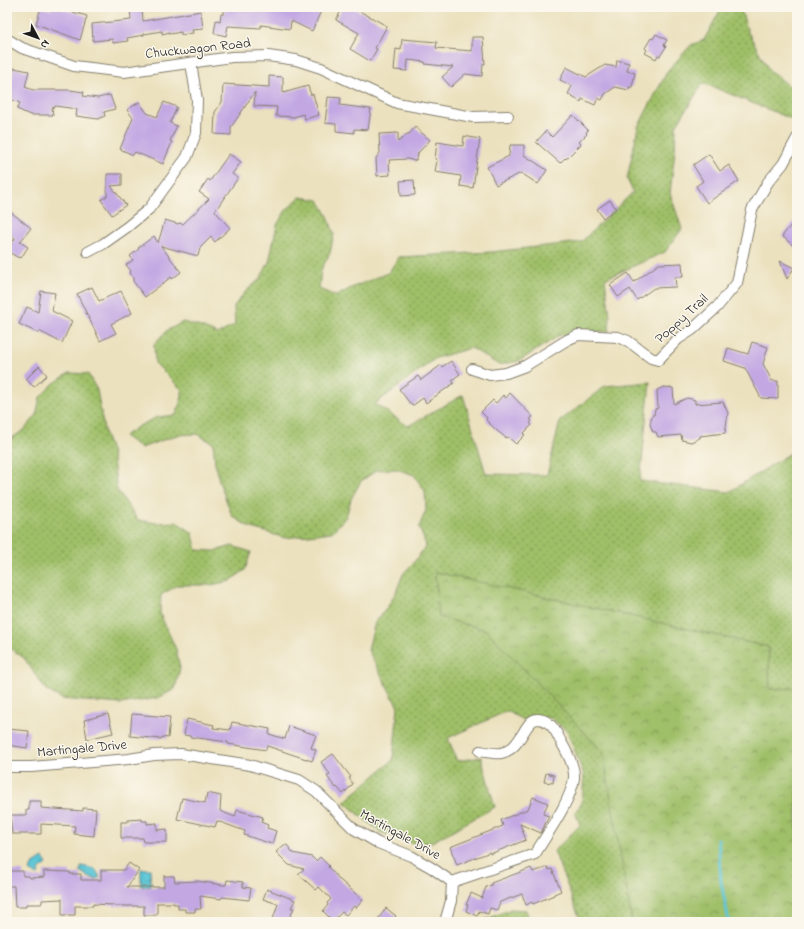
<svg xmlns="http://www.w3.org/2000/svg" width="804" height="929" viewBox="0 0 804 929" font-family="'Indie Flower',sans-serif">
<style>
.grass{fill:url(#grass-dots);stroke:#5e6e42}
.park{fill:url(#park-crowns);stroke:#5e6e42}
.water{fill:url(#water-ripples);stroke:#3c7179}
.lines{fill:none;stroke-linecap:round;stroke-linejoin:round}
.stream{stroke:#5bc6d6;stroke-width:3}
.building{fill:#c2a7e3}
.minor-casing{stroke:#847e6d;stroke-width:12}
.minor{stroke:#fff;stroke-width:10}
.labels{text-anchor:middle;dominant-baseline:central;stroke-width:3;stroke-linejoin:round;paint-order:stroke}
.street-label{font-size:14px;fill:#1c1c1c;stroke:#fbf7ec}
</style>
<defs>
<pattern id="grass-dots" width="8" height="8" patternUnits="userSpaceOnUse"><rect width="8" height="8" fill="#9fbf68"/><path d="M2 2h.1M6 6h.1" fill="none" stroke="#819a55" stroke-width="1.8" stroke-linecap="round"/></pattern>
<pattern id="park-crowns" width="20" height="18" patternUnits="userSpaceOnUse"><rect width="20" height="18" fill="#9fbf68"/><path d="M2 6a3 3 0 1 1 6 0M12 15a3 3 0 1 1 6 0" fill="none" stroke="#819a55"/></pattern>
<pattern id="water-ripples" width="26" height="14" patternUnits="userSpaceOnUse"><rect width="26" height="14" fill="#5bc6d6"/><path d="M2 4q2-2 4 0t4 0M15 11q2-2 4 0t4 0" fill="none" stroke="#4faab7"/></pattern>
</defs>
<rect width="100%" height="100%" fill="#fbf7ec"/>
<filter id="ink" filterUnits="userSpaceOnUse"><feTurbulence type="fractalNoise" baseFrequency=".025" numOctaves="2"/><feDisplacementMap in="SourceGraphic" scale="8" xChannelSelector="R" yChannelSelector="G"/><feConvolveMatrix kernelMatrix="1 2 1 2 8 2 1 2 1" color-interpolation-filters="sRGB"/></filter>
<filter id="wash" filterUnits="userSpaceOnUse"><feTurbulence type="fractalNoise" baseFrequency=".012" numOctaves="4" result="noise"/><feDisplacementMap in="SourceGraphic" scale="16" xChannelSelector="R" yChannelSelector="G"/><feGaussianBlur stdDeviation="0.9" result="paint"/><feColorMatrix in="noise" values="0 0 0 0 0 0 0 0 0 0 0 0 0 0 0 0 0 1.4 0 .05"/><feComposite in="paint" operator="in"/></filter>
<g filter="url(#wash)">
<rect width="100%" height="100%" fill="#ebe1be"/>
<g class="grass">
<polygon points="722,7 740,7 748,32 769,70 797,92 797,116 794,120 703,83 676,126 675,151 670,193 682,229 665,252 605,279 610,316 609,331 560,335 519,361 499,365 471,348 436,358 375,404 408,426 463,395 486,474 547,475 560,421 605,386 650,382 640,481 729,492 797,449 797,922 581,922 554,851 580,825 575,812 582,803 584,775 567,731 551,718 532,717 525,721 507,711 448,738 457,761 481,757 495,807 430,843 411,843 380,832 344,802 393,760 398,707 368,650 375,622 387,608 396,592 403,574 415,561 426,545 419,527 426,510 425,491 414,475 396,469 377,470 361,481 351,499 346,517 332,532 285,538 249,527 232,516 219,481 215,463 213,443 197,434 177,435 141,448 124,436 139,426 157,417 176,415 182,397 182,390 155,363 154,344 166,331 183,322 201,327 218,334 235,325 234,306 246,291 260,279 269,262 277,225 286,210 300,197 319,200 328,216 334,234 330,253 321,270 319,289 336,296 353,287 388,273 399,257 491,252 581,242 633,192 627,179 638,127 668,70 691,45 704,40"/>
<polygon points="69,373 88,374 97,390 105,435 112,453 117,490 138,520 156,523 176,522 192,532 197,550 215,551 232,546 251,552 245,570 230,581 211,585 178,585 161,595 160,614 176,649 180,668 175,689 158,698 120,704 62,699 46,690 24,658 7,646 7,444 9,440 24,430 36,416 40,397 53,384"/>
<polygon points="511,909 526,910 530,922 480,922"/>
</g>
<polygon class="park" points="435,572 768,647 770,689 797,688 797,922 632,922 603,752 486,630 439,617"/>
<g class="water">
<polygon points="43,858 47,864 40,869 38,875 30,872 32,865"/>
<polygon points="82,866 95,869 99,875 99,878 96,879 88,877 80,871"/>
<polygon points="141,869 150,869 151,886 141,886"/>
</g>
<g class="lines">
<polyline class="stream" points="718,839 721,882 729,922"/>
</g>
<g id="blocks">
<g class="building">
<polygon points="41,7 51,10 52,7 62,7 62,9 87,16 80,40 36,24"/>
<polygon points="130,7 142,7 143,21 201,11 203,29 192,30 193,33 181,35 181,32 170,34 170,32 162,34 162,31 144,34 144,35 127,38 128,41 113,43 112,39 93,41 92,24 131,20"/>
<polygon points="224,7 276,8 276,7 314,7 321,11 312,31 291,21 290,29 261,25 261,28 228,26 226,36 214,33 216,20 220,21 221,14 224,14"/>
<polygon points="343,7 352,7 387,26 375,48 377,49 370,61 350,49 359,33 336,20"/>
<polygon points="656,34 667,40 664,45 666,47 660,56 658,55 656,59 645,53 647,50 645,48 651,38 653,39"/>
<polygon points="472,37 483,37 485,64 483,64 482,76 465,74 451,87 442,77 453,67 425,64 425,62 408,60 407,71 394,70 396,49 401,50 402,39 437,42 436,48 472,51"/>
<polygon points="617,60 629,63 627,71 635,73 632,87 629,87 629,90 615,87 605,94 602,100 598,98 595,105 582,99 581,102 572,97 573,96 568,94 572,86 560,80 566,67 586,77 605,65 616,67"/>
<polygon points="14,68 29,71 25,87 33,90 70,90 84,92 83,96 98,98 110,95 115,109 104,112 105,116 98,119 76,116 77,109 55,106 55,107 52,108 53,115 30,115 17,109 20,103 10,99 12,93 9,92 12,87 10,86"/>
<polygon points="269,76 283,77 283,93 308,86 311,95 313,94 319,115 305,119 303,114 294,117 276,116 277,107 254,106 255,92 231,127 231,135 214,134 215,112 222,102 223,84 269,87"/>
<polygon points="328,97 341,98 340,105 371,109 368,130 354,129 354,133 336,131 336,124 325,123"/>
<polygon points="139,102 147,113 157,117 164,102 177,107 170,123 177,126 170,141 172,142 163,164 135,152 133,155 120,149 133,118 127,110"/>
<polygon points="573,115 588,130 586,133 587,134 579,142 581,144 566,159 565,158 560,163 536,142 546,131 552,137"/>
<polygon points="415,127 430,140 418,153 417,159 414,161 408,159 389,160 390,175 377,176 376,158 380,153 379,134 398,133 398,142 407,134 409,134"/>
<polygon points="464,136 480,139 473,188 460,186 461,176 435,172 437,160 435,159 437,142 463,146"/>
<polygon points="510,145 524,145 524,155 547,170 538,184 521,173 496,185 487,167 509,156"/>
<polygon points="229,154 241,162 232,174 238,178 215,211 230,228 215,242 211,237 200,248 198,256 161,246 181,272 172,279 171,277 145,297 133,281 133,278 129,273 131,271 126,265 133,260 130,256 139,249 138,248 154,236 158,243 165,220 178,224 179,223 183,224 209,199 199,192 208,179 210,181"/>
<polygon points="709,154 720,171 729,165 739,181 707,203 696,186 703,181 693,165"/>
<polygon points="107,174 122,174 122,185 111,186 126,205 112,215 101,200 107,196"/>
<polygon points="414,180 415,195 401,196 400,181"/>
<polygon points="610,200 616,209 603,218 597,209"/>
<polygon points="7,209 31,228 20,242 28,247 21,258 17,257 7,251 15,238 7,233"/>
<polygon points="797,218 797,249 782,236"/>
<polygon points="780,261 794,268 787,279"/>
<polygon points="682,263 683,277 675,277 676,287 654,288 637,300 630,289 618,297 610,285 628,273 634,282 659,264"/>
<polygon points="92,287 99,301 121,291 132,313 111,324 116,333 100,341 77,294"/>
<polygon points="41,291 55,293 52,311 72,321 62,343 39,331 38,333 19,324 27,307 38,312"/>
<polygon points="752,342 768,347 763,364 772,381 778,381 778,399 761,398 745,368 724,361 728,348 748,354"/>
<polygon points="451,361 460,374 452,380 454,383 426,403 423,398 412,406 399,389 418,376 421,380 441,365 442,367"/>
<polygon points="39,366 47,375 34,387 26,379"/>
<polygon points="664,387 673,388 674,404 687,398 695,400 695,404 723,402 728,413 725,433 700,436 700,438 691,442 682,440 681,435 658,437 656,432 653,432 650,424 652,415 654,415 655,409 658,408 657,390"/>
<polygon points="510,393 533,417 530,419 532,421 530,423 532,425 523,434 525,435 516,444 508,437 506,438 495,429 486,420 487,418 481,412 493,400 496,403 503,395 506,398"/>
<polygon points="108,714 113,733 87,739 84,720"/>
<polygon points="132,714 170,717 168,738 162,737 161,739 130,736"/>
<polygon points="187,719 214,725 213,728 230,730 232,722 270,729 269,734 285,739 289,726 316,735 311,748 316,750 312,761 267,746 266,750 228,744 228,742 190,737 190,736 184,735"/>
<polygon points="7,729 29,731 27,748 7,745"/>
<polygon points="333,754 351,777 349,778 353,784 343,794 337,787 336,788 331,782 327,776 330,774 321,762"/>
<polygon points="546,773 554,775 553,783 544,782"/>
<polygon points="207,793 221,796 220,811 235,817 237,810 263,817 261,822 268,825 267,828 276,831 272,844 244,835 245,831 217,821 215,827 177,819 182,798 205,803"/>
<polygon points="533,797 548,803 543,814 549,816 541,833 520,824 526,840 490,854 490,852 457,865 450,847 503,826 501,820 528,809"/>
<polygon points="29,801 41,801 41,808 83,811 83,808 96,809 94,836 74,834 75,826 41,824 41,834 12,834 10,815 26,815 26,810 29,810"/>
<polygon points="142,819 142,821 147,821 147,824 157,823 157,830 167,829 167,842 144,842 143,838 121,838 121,822 128,822 128,820"/>
<polygon points="284,845 287,845 293,853 312,857 316,861 320,857 329,866 328,867 341,881 363,900 356,908 354,906 346,915 342,912 333,921 323,911 328,905 327,903 331,899 319,887 316,890 298,874 304,869 289,865 276,852"/>
<polygon points="129,863 139,870 127,887 164,887 164,876 174,876 175,882 197,881 223,885 226,885 227,880 243,882 243,887 251,888 249,900 222,897 221,899 200,896 201,909 195,909 195,912 185,912 185,909 178,909 178,904 174,904 174,903 157,903 157,915 144,915 144,906 114,906 114,905 93,904 93,906 75,906 75,915 62,915 62,899 42,900 42,903 41,904 26,904 26,907 15,907 14,886 7,886 7,871 23,871 23,876 29,876 30,878 44,877 44,871 70,872 70,874 81,874 81,880 101,880 101,870 124,870"/>
<polygon points="548,867 549,870 552,869 561,891 554,894 554,895 533,904 532,902 526,905 522,894 500,902 497,910 490,908 488,914 479,911 477,916 466,911 468,905 466,905 471,893 482,898 486,887 492,885 491,883 526,870 531,868 533,872"/>
<polygon points="267,889 295,900 291,908 294,908 288,922 272,922 278,904 263,899"/>
<polygon points="386,908 396,916 391,922 376,922"/>
</g>
</g>
</g>
<g filter="url(#ink)">
<use href="#blocks" fill-opacity="0" stroke="#847e6d" stroke-width="1"/>
<g class="lines">
<defs>
<g id="minor">
<polyline points="7,39 22,48 74,66 124,72 232,57 268,56 296,60 321,68 397,103 473,117 508,116"/>
<polyline points="88,252 103,244 127,227 149,209 187,157 196,133 197,100 191,63"/>
<polyline points="472,369 490,375 506,373 525,366 567,340 578,335 618,337 628,341 651,358 658,360 678,339 692,330 717,307 737,283 752,210 768,182 783,164 797,138"/>
<polyline points="7,767 31,767 129,759 154,755 181,754 250,765 299,780 316,791 354,829 378,843 411,856 432,868 452,882"/>
<path d="M452,882l83,-28c12,-20 36,-53 39,-76 1,-13 -9,-29 -15,-40 -4,-9 -10,-19 -22,-19 -13,1 -15,30 -36,34 -6,1 -15,-1 -21,-2"/>
<polyline points="445,922 451,901 452,882"/>
</g>
</defs>
<use href="#minor" class="minor-casing"/>
<use href="#minor" class="minor"/>
</g>
</g>
<g class="labels">
<g class="street-label">
<text transform="translate(198 49) rotate(-6)">Chuckwagon Road</text>
<text transform="translate(682 319) rotate(-42)">Poppy Trail</text>
<text transform="translate(82 749) rotate(-5)">Martingale Drive</text>
<text transform="translate(400 835) rotate(29)">Martingale Drive</text>
</g>
</g>
<rect width="804" height="929" fill="none" stroke="#fbf7ec" stroke-width="24"/>
<g transform="translate(38 38) rotate(131)" stroke="#fbf7ec" stroke-width="3" paint-order="stroke">
<path d="M0-3L7 15L0 10L-7 15Z" fill="#1c1c1c"/>
<text y="-6" font-size="11" font-weight="bold" text-anchor="middle" fill="#1c1c1c">N</text>
</g>
</svg>
